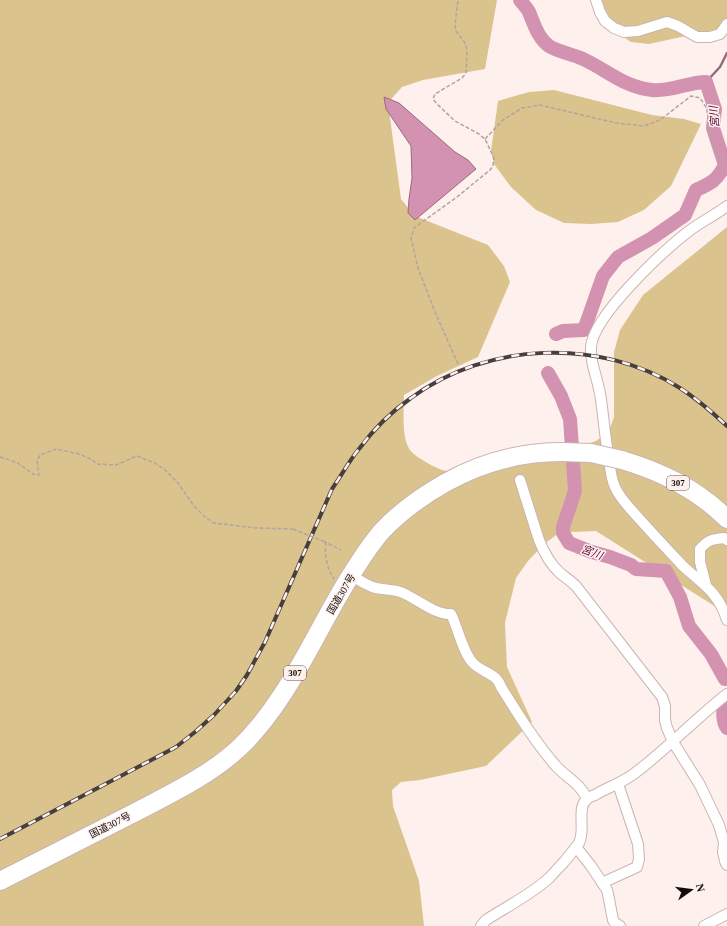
<svg xmlns="http://www.w3.org/2000/svg" width="727" height="926" viewBox="0 0 727 926" font-family="'Times New Roman','Noto Sans JP',serif">
<style>
.green{fill:#dbc38e}
.water{fill:#d492b1;stroke:#9a697e}
.lines{fill:none;stroke-linecap:round;stroke-linejoin:round}
.stream{stroke:#9a697e;stroke-width:2.5}
.river{stroke:#d492b1;stroke-width:14}
.street-casing{stroke:#c9b5ae;stroke-width:12}
.highway-casing{stroke:#c9b5ae;stroke-width:20}
.path{stroke:#b0a5a2;stroke-width:1.5;stroke-dasharray:4 2;stroke-linecap:butt}
.street{stroke:#fff;stroke-width:10}
.highway{stroke:#fff;stroke-width:18}
.rail-casing{stroke:#473f3d;stroke-width:4}
.rail{stroke:#fef1ed;stroke-width:2.5;stroke-dasharray:8;stroke-linecap:butt}
.highway-bridge-casing{stroke:#c9b5ae;stroke-width:20;stroke-linecap:butt}
.path-bridge{stroke:#b0a5a2;stroke-width:1.5;stroke-dasharray:4 2;stroke-linecap:butt}
.highway-bridge{stroke:#fff;stroke-width:18}
.labels{text-anchor:middle;dominant-baseline:central;stroke-width:3;stroke-linejoin:round;paint-order:stroke}
.shield{fill:#fef1ed;stroke:#584f4d;stroke-width:1}
.shield-label{font-size:9px;font-weight:bold;fill:#110a08}
.street-label{font-size:10px;fill:#110a08;stroke:#fef1ed}
.water-label{font-size:11px;font-style:italic;fill:#550437;stroke:#fef1ed}
</style>
<rect width="100%" height="100%" fill="#fef1ed"/>
<g class="green">
<path d="M0,0h497l-12,69 -62,11 -21,7 -9,10 -5,6 13,96 14,17 73,29 16,21 6,16 -32,75 -41,19 -33,19c0,17 -3,41 6,55 5,7 24,17 32,20 5,1 10,2 15,3l106,-21 33,-11 13,-10 5,-14v-65l6,-22 23,-35 84,-68v387l-131,-83 -24,1 -13,1 -15,11 -16,17 -12,17 -11,45 2,44 25,55 -46,44 -66,14 -19,2 -9,8 1,16 26,75 5,45h-424z"/>
<polygon points="599,0 727,0 727,27 649,44 631,42 611,29"/>
<polygon points="554,90 652,115 684,119 701,124 671,186 644,210 618,222 591,224 564,223 536,210 511,187 494,164 491,151 498,101 529,92"/>
</g>
<polygon class="water" points="384,97 399,103 455,152 468,160 476,169 415,220 408,213 409,199 412,178 411,146 386,109"/>
<g class="lines">
<polyline class="stream" points="706,82 720,67 727,53"/>
<g class="river">
<path d="M520,0c3,4 7,8 9,12 5,12 9,26 20,34 9,6 24,8 34,13 24,11 43,29 69,31 19,2 36,-8 54,-8l9,27 -2,19 12,37c-8,15 -13,18 -29,25l-11,25 -33,23 -34,19 -15,19 -19,54 -21,1 -7,3"/>
<polyline points="548,373 561,396 570,419 575,491 563,527 563,533 569,543 592,552 610,557 631,565 636,569 666,571 680,597 689,626 711,654 725,679"/>
<path d="M724,703c-1,8 -2,18 3,25"/>
</g>
<defs>
<g id="street">
<polyline points="596,0 600,12 605,21 614,28 624,32 638,31 667,22 678,26 697,37 710,37 720,34 727,24"/>
<path d="M727,206c-12,9 -26,16 -38,25 -26,20 -96,85 -98,116 -1,15 5,27 8,42 2,8 3,18 4,27 2,17 4,34 7,51 1,6 2,14 5,20 4,10 13,19 20,27 15,17 31,34 47,51 20,19 36,26 45,55"/>
<path d="M520,480l19,60c5,13 11,24 21,33 5,4 11,8 16,13l86,111 3,9v14l2,8 6,14 27,43 19,40 5,17 -1,10 2,9 2,4"/>
<path d="M351,575c8,5 16,11 25,13 9,2 19,1 27,5 14,6 32,22 48,21 7,14 12,39 22,49 9,10 24,10 28,24 17,27 34,55 55,79 11,12 25,18 31,33"/>
<path d="M706,585l-6,-23v-13c8,-9 12,-10 24,-11l3,2"/>
<polyline points="576,847 591,866 607,890 608,894 613,920 615,923 620,926"/>
<polyline points="602,883 637,867 639,859 638,844 618,784"/>
<path d="M481,926l5,-6c20,-13 46,-26 63,-42 5,-5 10,-11 15,-16 5,-6 10,-12 15,-19 7,-13 -3,-35 8,-44 2,-2 5,-3 8,-4 13,-8 27,-12 40,-22 32,-24 60,-54 92,-79"/>
<polyline points="704,926 708,924 727,914"/>
</g>
<g id="highway">
<path d="M622,460c40,12 75,29 105,59"/>
<path d="M0,881c44,-22 88,-45 132,-67 36,-19 77,-38 107,-66 49,-46 76,-116 112,-173 10,-16 20,-32 32,-45 18,-19 39,-34 62,-47 37,-21 74,-31 117,-31"/>
</g>
</defs>
<use href="#street" class="street-casing"/>
<use href="#highway" class="highway-casing"/>
<g class="path">
<polyline points="485,139 503,120 522,108 540,105 616,123 644,126 660,120 691,96 700,98 706,107 708,115 709,131 721,165 727,171"/>
<polyline points="458,364 435,312 418,268 411,238 414,228 457,197 490,170 493,166 494,158 485,139 479,134 455,121 437,104 433,99 435,94 462,78 466,73 467,51 465,43 456,31 455,25 458,0"/>
<polyline points="0,457 18,463 33,474 39,475 37,461 40,455 56,449 79,454 91,459 97,464 116,465 137,456 155,463 165,470 178,483 194,506 205,517 214,523 257,528 293,529"/>
<polyline points="323,541 341,550"/>
<path d="M326,542c-2,12 1,27 8,37"/>
</g>
<use href="#street" class="street"/>
<use href="#highway" class="highway"/>
<defs>
<path id="rail" d="M0,839l138,-72 38,-20 19,-15 19,-17 22,-24 11,-16 18,-33 67,-153c9,-13 17,-28 27,-40 14,-19 32,-37 52,-51 76,-56 188,-61 269,-10 17,11 32,24 47,38"/>
</defs>
<use href="#rail" class="rail-casing"/>
<use href="#rail" class="rail"/>
<defs>
<polyline id="highway-bridge" points="562,452 591,453 622,460"/>
</defs>
<use href="#highway-bridge" class="highway-bridge-casing"/>
<polyline class="path-bridge" points="293,529 323,541"/>
<use href="#highway-bridge" class="highway-bridge"/>
</g>
<g class="labels">
<g class="shield">
<rect x="667" y="476" width="22" height="14" rx="3"/>
<rect x="284" y="666" width="22" height="14" rx="3"/>
</g>
<g class="shield-label">
<text x="678" y="483">307</text>
<text x="295" y="673">307</text>
</g>
<g class="street-label">
<text transform="translate(341 594) rotate(-59)">国道307号</text>
<text transform="translate(110 825) rotate(-27)">国道307号</text>
</g>
<g class="water-label">
<text transform="translate(714 117) rotate(-95)">宮川</text>
<text transform="translate(592 552) rotate(21)">宮川</text>
</g>
</g>
<g transform="translate(691 890) rotate(76)" stroke="#fef1ed" stroke-width="3" paint-order="stroke">
<path d="M0-3L7 15L0 10L-7 15Z" fill="#110a08"/>
<text y="-6" font-size="11" font-weight="bold" text-anchor="middle" fill="#110a08">N</text>
</g>
</svg>
